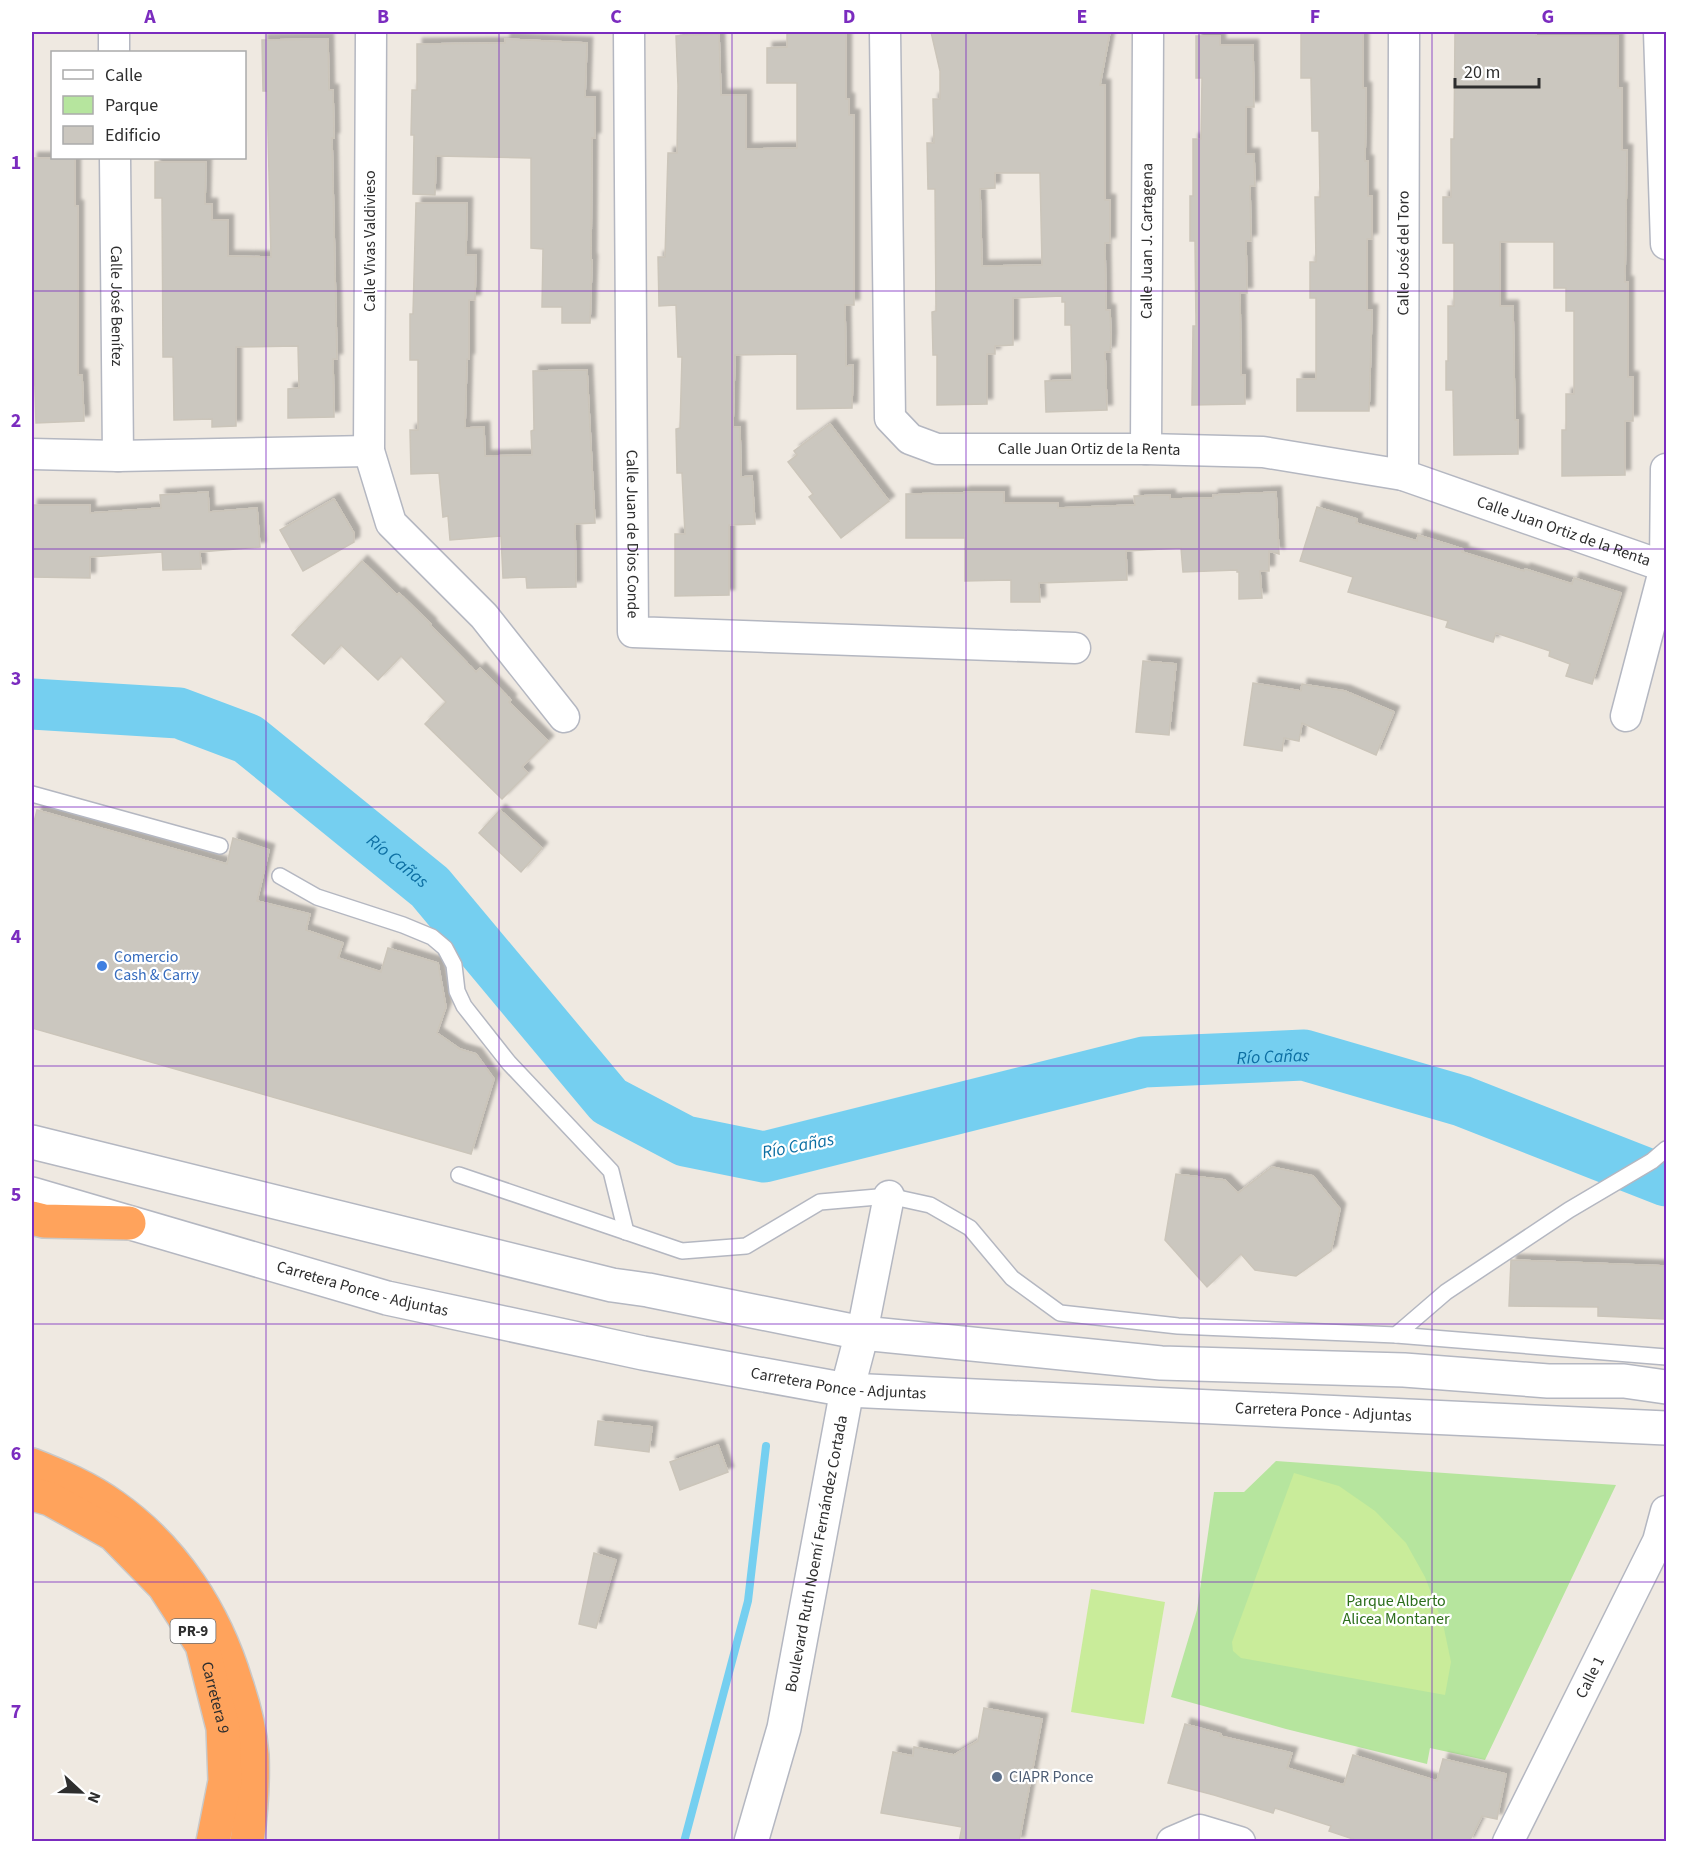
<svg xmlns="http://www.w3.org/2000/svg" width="1698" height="1873" viewBox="0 0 1698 1873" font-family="'Source Sans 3',sans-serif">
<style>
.green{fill:#b6e59e}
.pitch{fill:#c9ec9a}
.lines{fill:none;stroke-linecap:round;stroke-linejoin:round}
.stream{stroke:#75cff0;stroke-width:8}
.river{stroke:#75cff0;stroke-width:51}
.building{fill:#cbc7bf;stroke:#cbc5ba;stroke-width:1.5;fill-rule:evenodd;filter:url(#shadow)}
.lane-casing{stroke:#b4b7c1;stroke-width:18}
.street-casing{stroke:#b4b7c1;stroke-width:33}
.secondary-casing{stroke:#b4b7c1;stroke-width:36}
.highway-casing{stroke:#c9c9c9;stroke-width:36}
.lane{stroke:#fff;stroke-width:15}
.street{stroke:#fff;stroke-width:30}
.secondary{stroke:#fff;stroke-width:33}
.highway{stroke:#ffa35c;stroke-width:33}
.grid{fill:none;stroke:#7b2cbf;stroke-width:1.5;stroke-opacity:0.55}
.shop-dot{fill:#3f7fe0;stroke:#fff;stroke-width:2}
.service-dot{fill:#5c6f8a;stroke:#fff;stroke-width:2}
.labels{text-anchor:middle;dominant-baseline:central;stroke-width:4.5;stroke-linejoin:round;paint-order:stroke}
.shield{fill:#fff;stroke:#6d6d6d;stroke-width:1.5}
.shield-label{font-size:15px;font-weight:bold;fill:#2e2e2e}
.street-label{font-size:16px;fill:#2e2e2e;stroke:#fff}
.shop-label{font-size:16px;fill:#366cbe;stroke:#fff;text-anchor:start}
.park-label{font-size:16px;fill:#2c6e1b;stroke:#fff}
.service-label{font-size:16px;fill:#4e5e75;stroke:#fff;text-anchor:start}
.water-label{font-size:18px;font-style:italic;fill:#0d6fa3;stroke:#fff}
.neatline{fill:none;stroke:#7b2cbf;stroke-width:2}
.grid-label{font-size:20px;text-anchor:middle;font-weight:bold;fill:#7b2cbf}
</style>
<defs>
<filter id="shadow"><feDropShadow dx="5.5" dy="-5.5" stdDeviation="1.5" flood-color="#0004"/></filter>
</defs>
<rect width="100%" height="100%" fill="#efe9e1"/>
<polygon class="green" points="1276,1461 1616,1485 1485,1760 1430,1748 1427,1764 1286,1729 1171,1697 1197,1610 1214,1492 1244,1492"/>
<g class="pitch">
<polygon points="1294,1473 1339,1486 1375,1511 1406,1543 1425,1577 1443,1624 1451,1662 1445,1695 1241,1658 1233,1651 1232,1642"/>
<polygon points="1091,1589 1165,1602 1144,1724 1071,1712"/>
</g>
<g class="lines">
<polyline class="stream" points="684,1842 748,1601 766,1446"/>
<path class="river" id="s1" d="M32,704l147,9 69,26 182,148 179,214 76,40 79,16 380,-95 160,-7 158,46 204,80"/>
</g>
<g class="building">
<polygon points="787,32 846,32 846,99 849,99 849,115 854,115 854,305 845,305 846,366 853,365 852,408 797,409 797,354 735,355 733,427 740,427 741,477 752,476 755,524 729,525 729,595 675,596 675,534 685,534 682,473 677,473 676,429 680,428 682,357 678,357 676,305 659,306 658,257 665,257 668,153 677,153 678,86 676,36 719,34 721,95 746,95 746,149 797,148 797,83 767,83 767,48 787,47"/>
<path d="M931,32h179l-10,53h5v115h5v43h-5l1,67h4l1,28 -1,14h-5l2,58 -61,2 -1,-31 27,-1 -1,-55h-6v-23h-3v-6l-49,2v47l-18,1v8h-8v50l-50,1v-50h-4l-1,-43 4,-1 -1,-122h-7l-1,-46h7l-1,-44h7v-28zM995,173h45l2,92 -60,1 -2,-77 15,-1z"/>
<polygon points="1301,32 1363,32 1363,88 1366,88 1366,113 1365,161 1368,161 1368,196 1372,196 1372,239 1367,239 1367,310 1372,310 1369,411 1297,411 1297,379 1316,379 1316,298 1310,298 1310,262 1316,262 1315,197 1320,197 1319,131 1312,131 1311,78 1301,78"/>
<polygon points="1455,32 1536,32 1536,36 1618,36 1618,88 1622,88 1622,150 1627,150 1625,282 1628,282 1628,377 1633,377 1633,421 1625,421 1625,475 1562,476 1562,430 1566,430 1566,394 1574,394 1574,311 1566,311 1566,288 1554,288 1554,242 1500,242 1500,306 1513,306 1515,420 1518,420 1518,454 1454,455 1453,390 1446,390 1446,361 1448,361 1448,306 1454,306 1454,243 1443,243 1443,197 1451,197 1451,139 1454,139"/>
<polygon points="1196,36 1220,36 1220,45 1253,45 1254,107 1246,107 1246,154 1254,154 1255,186 1250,186 1251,241 1246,241 1247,293 1240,293 1241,375 1245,375 1245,404 1192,405 1193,326 1196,326 1195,241 1190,241 1190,196 1193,196 1193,139 1201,139 1202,78 1196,78"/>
<polygon points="328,39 329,90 333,90 334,138 332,138 337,359 333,359 334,417 288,418 288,389 299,388 298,346 236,347 236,426 212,427 212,419 174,420 173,357 163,357 162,198 155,198 155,162 206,162 205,204 212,204 212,220 228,220 228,256 271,257 267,91 263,91 262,40"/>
<polygon points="505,39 587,43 585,97 595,97 595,138 592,138 591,260 592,260 590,323 562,323 562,307 542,307 543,249 531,248 531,158 436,156 435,195 413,194 414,135 411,135 412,90 417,90 417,44 505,43"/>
<polygon points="32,158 75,158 75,206 78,206 78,375 82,375 84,421 36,423 34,359 32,358"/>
<polygon points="416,203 467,203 466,255 476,255 475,300 469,300 469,359 467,359 465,428 484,427 485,456 532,455 531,431 534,430 533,371 587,370 595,523 575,524 576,587 527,588 526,577 503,578 501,536 450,540 448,516 443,517 439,473 411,474 410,430 418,430 418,360 410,360 410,314 413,314"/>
<polygon points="830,424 889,501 841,538 809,497 813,494 788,462 797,455 794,451"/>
<polygon points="208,492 209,512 257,508 260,547 200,552 201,569 163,570 162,552 90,557 90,578 32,577 32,505 90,505 90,513 161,508 160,495"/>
<polygon points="964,492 1004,492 1004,503 1058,503 1058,508 1135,505 1134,496 1170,495 1170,499 1213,498 1213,495 1276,492 1279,554 1269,551 1269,571 1260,571 1262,598 1239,599 1239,572 1237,572 1237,570 1183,572 1181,548 1126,551 1127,580 1039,583 1040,602 1011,602 1011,580 965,581 965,538 906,538 906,494 964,493"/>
<polygon points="334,499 354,533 354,542 303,571 280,530"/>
<polygon points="1317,507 1357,519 1356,523 1417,541 1418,535 1463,549 1462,552 1524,571 1525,569 1572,584 1574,578 1621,593 1592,684 1566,676 1570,664 1549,656 1550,651 1496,633 1493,642 1446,627 1448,621 1348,592 1353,577 1300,561"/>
<polygon points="362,561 397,595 399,593 431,624 430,625 476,672 480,668 511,700 509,702 548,741 522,767 528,773 502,799 425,724 446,702 401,656 378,680 341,645 324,664 292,635"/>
<polygon points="1143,661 1176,664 1169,735 1136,732"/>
<polygon points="1253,683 1301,691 1302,684 1345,691 1394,712 1376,755 1302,723 1299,741 1284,738 1282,751 1244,745"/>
<polygon points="37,810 227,864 233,838 269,850 257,901 310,914 306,930 343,943 338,958 381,972 388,948 438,963 446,1007 437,1033 460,1049 476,1054 494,1079 471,1154 32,1028 32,830"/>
<polygon points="500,810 542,848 521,872 479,833"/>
<polygon points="1272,1167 1313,1176 1340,1209 1331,1251 1296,1276 1255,1270 1241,1254 1207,1287 1165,1240 1176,1174 1225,1180 1238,1193"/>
<polygon points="1511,1260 1666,1266 1666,1319 1598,1316 1598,1307 1509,1306"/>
<polygon points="598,1421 652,1427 649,1452 595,1445"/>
<polygon points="718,1445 728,1472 680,1490 670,1462"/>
<polygon points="594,1553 616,1560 596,1628 579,1624"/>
<polygon points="984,1708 1042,1719 1019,1842 959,1842 962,1827 881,1813 893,1752 913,1756 914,1747 954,1755 978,1741"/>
<polygon points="1185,1724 1221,1734 1220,1736 1292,1753 1287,1768 1344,1785 1353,1755 1437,1781 1443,1759 1506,1774 1497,1819 1482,1816 1469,1842 1362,1842 1329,1831 1331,1826 1275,1808 1273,1813 1214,1795 1168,1783"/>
</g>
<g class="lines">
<defs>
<g id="lane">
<polyline points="32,794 220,846"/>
<polyline points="280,876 317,897 403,925 432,937 445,948 454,965 457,991 464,1006 509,1063 611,1171 626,1232"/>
<polyline points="459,1175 682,1251 746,1246 820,1202 889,1196 930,1205 970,1228 1012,1278 1060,1313 1178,1326 1396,1335 1666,1357"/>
<polyline points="1396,1335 1446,1292 1569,1210 1652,1161 1666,1149"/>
</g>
<g id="street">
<polyline points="114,32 114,52"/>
<polyline points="371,32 369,451 391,523 484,616 564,717"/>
<path id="s2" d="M629,32l4,600 442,16"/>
<path id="s3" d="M885,32l5,386 20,21 27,10h209l117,3 140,23 263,92"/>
<polyline points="1659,32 1666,244"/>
<path id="s4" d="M115,158l3,298"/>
<path id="s5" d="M1146,449l2,-417"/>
<polyline points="32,454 118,456 369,451"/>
<path id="s6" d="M1403,475l1,-443"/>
<polyline points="1626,716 1665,567 1666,469"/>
<polyline points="862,1333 889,1196"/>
<polyline points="1172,1842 1200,1830 1240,1842"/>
<path id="s7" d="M1508,1842l150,-301 8,-30"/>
</g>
<g id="secondary">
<polyline points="32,1142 612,1285 648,1290 862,1333 1161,1363 1404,1370 1548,1381 1624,1381 1666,1387"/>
<path id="s8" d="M32,1194l355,104 256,55 204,37 819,38"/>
<path id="s9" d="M751,1842l33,-114 63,-338 15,-57"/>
</g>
<g id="highway">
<polyline points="32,1218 44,1221 129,1223"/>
<path d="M32,1465c28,11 56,23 81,41 61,43 102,107 123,177 8,23 14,47 16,72 1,28 -1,58 -5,87"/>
<path id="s10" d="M32,1494l18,5 63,35 51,52 38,59 21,83 2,53 -12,61"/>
</g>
</defs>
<use href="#lane" class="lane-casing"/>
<use href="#street" class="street-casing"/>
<use href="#secondary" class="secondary-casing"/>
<use href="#highway" class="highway-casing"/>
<use href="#lane" class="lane"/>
<use href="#street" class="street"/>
<use href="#secondary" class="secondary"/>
<use href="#highway" class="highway"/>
</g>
<path class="grid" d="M266,32v1810M499,32v1810M732,32v1810M966,32v1810M1199,32v1810M1432,32v1810M32,291h1634M32,549h1634M32,807h1634M32,1066h1634M32,1324h1634M32,1582h1634"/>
<circle class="shop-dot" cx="102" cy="966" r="6"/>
<circle class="service-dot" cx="997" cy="1777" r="6"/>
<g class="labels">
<rect class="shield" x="170.5" y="1619" width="45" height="24" rx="4.5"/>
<g class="shield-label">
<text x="193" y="1631">PR-9</text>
</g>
<g class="street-label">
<text stroke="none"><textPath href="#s5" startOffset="208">Calle Juan J. Cartagena</textPath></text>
<text transform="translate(370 241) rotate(-90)">Calle Vivas Valdivieso</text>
<text stroke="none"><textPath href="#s6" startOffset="222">Calle José del Toro</textPath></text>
<text stroke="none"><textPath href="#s4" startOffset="148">Calle José Benítez</textPath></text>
<text stroke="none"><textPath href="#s3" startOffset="596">Calle Juan Ortiz de la Renta</textPath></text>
<text stroke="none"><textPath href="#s3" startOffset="1082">Calle Juan Ortiz de la Renta</textPath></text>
<text stroke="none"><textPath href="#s2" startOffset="502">Calle Juan de Dios Conde</textPath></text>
<text stroke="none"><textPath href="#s8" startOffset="344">Carretera Ponce - Adjuntas</textPath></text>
<text stroke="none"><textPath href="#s8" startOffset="830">Carretera Ponce - Adjuntas</textPath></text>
<text stroke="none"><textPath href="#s8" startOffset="1316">Carretera Ponce - Adjuntas</textPath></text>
<text stroke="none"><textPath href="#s9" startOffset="296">Boulevard Ruth Noemí Fernández Cortada</textPath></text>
<text stroke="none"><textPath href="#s7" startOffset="184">Calle 1</textPath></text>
<text stroke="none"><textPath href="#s10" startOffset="288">Carretera 9</textPath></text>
</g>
<g class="shop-label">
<text x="114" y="957">Comercio<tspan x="114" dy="18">Cash &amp; Carry</tspan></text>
</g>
<g class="park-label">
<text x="1396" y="1601">Parque Alberto<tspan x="1396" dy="18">Alicea Montaner</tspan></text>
</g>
<g class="service-label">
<text x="1009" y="1777">CIAPR Ponce</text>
</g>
<g class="water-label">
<text stroke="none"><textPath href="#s1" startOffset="414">Río Cañas</textPath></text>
<text stroke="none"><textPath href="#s1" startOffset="1422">Río Cañas</textPath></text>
<text transform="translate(798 1146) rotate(-11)">Río Cañas</text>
</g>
</g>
<rect width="1698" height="1873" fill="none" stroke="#ffffff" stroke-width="66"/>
<rect x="51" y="51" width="195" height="108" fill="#ffffff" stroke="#ababab" stroke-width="1.5"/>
<rect x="63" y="70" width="30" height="9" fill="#ffffff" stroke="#ababab" stroke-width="1.5"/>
<text x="105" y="81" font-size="18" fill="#2e2e2e">Calle</text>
<rect x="63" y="96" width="30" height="18" fill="#b6e59e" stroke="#ababab" stroke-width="1.5"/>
<text x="105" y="111" font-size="18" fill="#2e2e2e">Parque</text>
<rect x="63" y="126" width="30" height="18" fill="#cbc7bf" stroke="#ababab" stroke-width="1.5"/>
<text x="105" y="141" font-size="18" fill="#2e2e2e">Edificio</text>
<g transform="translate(81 1792) rotate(112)" stroke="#ffffff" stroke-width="4.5" paint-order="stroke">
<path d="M0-4.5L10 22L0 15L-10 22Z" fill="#2e2e2e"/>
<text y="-9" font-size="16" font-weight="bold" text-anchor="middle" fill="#2e2e2e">N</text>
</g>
<path d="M1455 78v9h84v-9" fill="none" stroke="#2e2e2e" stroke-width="3"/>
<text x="1464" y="78" font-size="18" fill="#2e2e2e" stroke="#ffffff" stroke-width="4.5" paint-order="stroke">20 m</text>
<rect x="33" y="33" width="1632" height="1807" class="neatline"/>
<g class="grid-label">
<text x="150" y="23">A</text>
<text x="383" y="23">B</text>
<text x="616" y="23">C</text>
<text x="849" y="23">D</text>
<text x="1082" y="23">E</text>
<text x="1315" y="23">F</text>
<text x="1548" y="23">G</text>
<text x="16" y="169">1</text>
<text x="16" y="427">2</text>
<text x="16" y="685">3</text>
<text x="16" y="943">4</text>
<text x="16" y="1201">5</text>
<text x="16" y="1460">6</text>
<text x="16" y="1718">7</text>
</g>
</svg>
